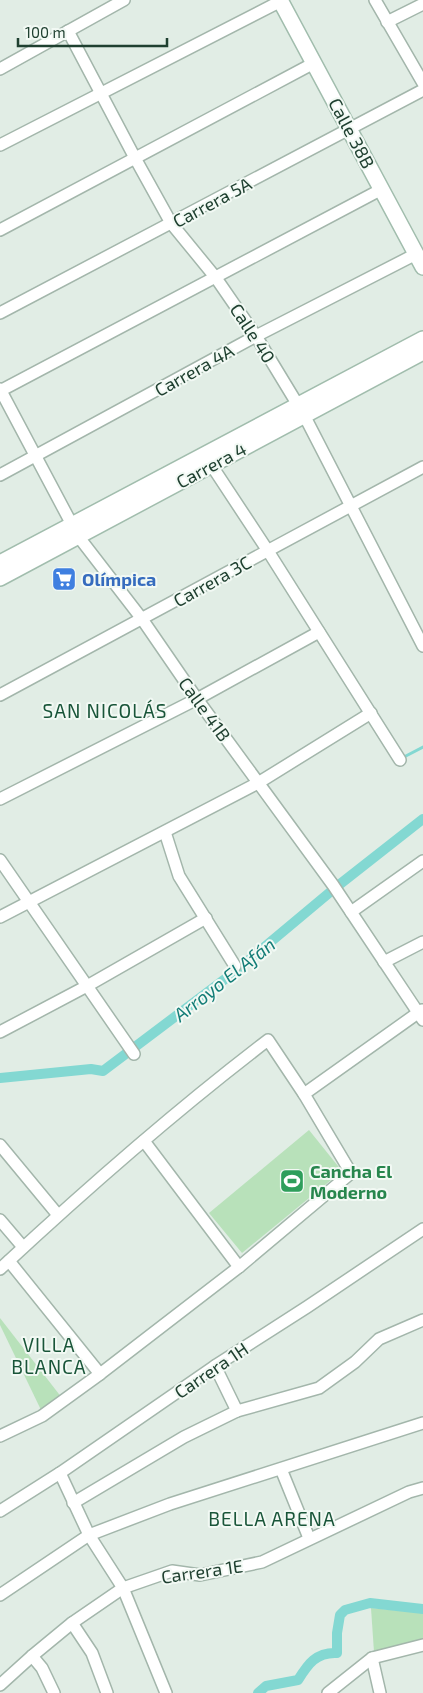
<svg xmlns="http://www.w3.org/2000/svg" width="423" height="1693" viewBox="0 0 423 1693" font-family="'Exo 2',sans-serif">
<style>
.green{fill:#b8e1ba}
.lines{fill:none;stroke-linecap:round;stroke-linejoin:round}
.stream{stroke:#83d8d2;stroke-width:3}
.canal{stroke:#83d8d2;stroke-width:10}
.street-casing{stroke:#a3b6ab;stroke-width:14}
.secondary-casing{stroke:#a1bdad;stroke-width:18}
.street{stroke:#fff;stroke-width:11}
.secondary{stroke:#fff;stroke-width:15}
.labels{text-anchor:middle;dominant-baseline:central;stroke-width:4;stroke-linejoin:round;paint-order:stroke}
.street-label{font-size:18px;fill:#1f4030;stroke:#f2f9f4}
.shop-label{font-size:18px;font-weight:bold;fill:#366cbe;stroke:#f2f9f4;text-anchor:start}
.leisure-label{font-size:18px;font-weight:bold;fill:#27864d;stroke:#f2f9f4;text-anchor:start}
.neighbourhood-label{font-size:19px;letter-spacing:1px;fill:#195539;stroke:#f2f9f4}
.water-label{font-size:19px;font-style:italic;fill:#137d77;stroke:#f2f9f4}
</style>
<rect width="100%" height="100%" fill="#e1ede5"/>
<g class="green">
<polygon points="309,1130 342,1171 242,1253 209,1213"/>
<polygon points="0,1318 62,1398 42,1412 0,1325"/>
<polygon points="371,1608 423,1613 423,1640 374,1652"/>
</g>
<g class="lines">
<polyline class="stream" points="402,758 423,747"/>
<g class="canal">
<polyline points="0,1078 91,1069 103,1071 237,970 335,888 423,819"/>
<path d="M258,1693l8,-7 32,-6c10,-16 18,-28 39,-27v-20l3,-18 5,-5 25,-7 53,6"/>
</g>
<defs>
<g id="street">
<polyline points="375,0 423,83"/>
<polyline points="387,22 423,4"/>
<polyline points="68,31 135,158 171,223 216,278 256,336 304,415 423,646"/>
<polyline points="0,69 124,0"/>
<polyline points="0,145 281,1"/>
<polyline points="0,230 314,63"/>
<polyline points="0,313 423,90"/>
<polyline points="0,389 78,536 142,619 197,699 333,885 423,1020"/>
<polyline points="0,391 382,189"/>
<polyline points="208,460 268,551 400,760"/>
<polyline points="0,475 256,336 416,254"/>
<polyline points="0,695 423,467"/>
<polyline points="0,799 197,699 319,632"/>
<polyline points="165,832 179,876 235,966"/>
<polyline points="0,860 134,1054"/>
<polyline points="351,912 423,861"/>
<polyline points="0,917 258,783 371,713"/>
<polyline points="384,962 423,942"/>
<polyline points="0,1032 87,986 206,918"/>
<polyline points="304,1094 422,1010"/>
<polyline points="144,1141 239,1267"/>
<polyline points="0,1145 58,1215"/>
<polyline points="0,1220 23,1247"/>
<polyline points="9,1261 100,1374"/>
<path d="M0,1269c86,-80 175,-158 268,-229l36,54 47,79 -112,94 -139,107 -58,42 -42,20"/>
<polyline points="215,1366 237,1411"/>
<polyline points="281,1469 309,1538"/>
<polyline points="60,1473 89,1535 123,1588 166,1693"/>
<polyline points="73,1503 184,1437 237,1411 319,1388 355,1362 379,1339 423,1320"/>
<polyline points="0,1511 60,1473 215,1366 307,1307 423,1229"/>
<polyline points="0,1595 89,1535 170,1504 423,1423"/>
<polyline points="72,1623 92,1653 107,1693"/>
<polyline points="32,1656 42,1668 54,1693"/>
<polyline points="372,1658 380,1693"/>
<polyline points="0,1685 32,1656 72,1623 123,1588 172,1571 200,1575 262,1562 409,1492 423,1488"/>
<polyline points="328,1693 372,1658 423,1645"/>
</g>
<g id="secondary">
<polyline points="280,0 423,267"/>
<polyline points="0,563 423,339"/>
<polyline points="0,578 423,352"/>
</g>
</defs>
<use href="#street" class="street-casing"/>
<use href="#secondary" class="secondary-casing"/>
<use href="#street" class="street"/>
<use href="#secondary" class="secondary"/>
</g>
<defs>
<symbol id="supermarket-square" viewBox="-11 -11 22 22"><rect x="-9" y="-9" width="18" height="18" rx="4" fill="#3f7fe0" stroke="#f2f9f4"/><path d="M-6-5.5h2.5l.6 2H6L4.5 2H-2.5L-4.4-4H-6ZM-1.5 3.2a1.3 1.3 0 1 0 .1 0ZM3 3.2a1.3 1.3 0 1 0 .1 0Z" fill="#fff"/></symbol>
<symbol id="stadium-square" viewBox="-11 -11 22 22"><rect x="-9" y="-9" width="18" height="18" rx="4" fill="#2e9e5b" stroke="#f2f9f4"/><path d="M0-5a6.5 5 0 1 0 0 10a6.5 5 0 1 0 0-10ZM-3.5-1.8h7v3.6h-7Z" fill="#fff"/></symbol>
</defs>
<g fill-rule="evenodd">
<use href="#supermarket-square" x="50" y="565" width="28" height="28"/>
<use href="#stadium-square" x="278" y="1167" width="28" height="28"/>
</g>
<g class="labels">
<g class="street-label">
<text transform="translate(352 133) rotate(62)">Calle 38B</text>
<text transform="translate(212 202) rotate(-28)">Carrera 5A</text>
<text transform="translate(253 333) rotate(57)">Calle 40</text>
<text transform="translate(194 370) rotate(-29)">Carrera 4A</text>
<text transform="translate(211 465) rotate(-28)">Carrera 4</text>
<text transform="translate(212 581) rotate(-29)">Carrera 3C</text>
<text transform="translate(205 709) rotate(54)">Calle 41B</text>
<text transform="translate(211 1370) rotate(-34)">Carrera 1H</text>
<text transform="translate(202 1571) rotate(-8)">Carrera 1E</text>
</g>
<g class="shop-label">
<text x="82" y="579">Olímpica</text>
</g>
<g class="leisure-label">
<text x="310" y="1171">Cancha El<tspan x="310" dy="21">Moderno</tspan></text>
</g>
<g class="neighbourhood-label">
<text x="105" y="710">SAN NICOLÁS</text>
<text x="49" y="1344">VILLA<tspan x="49" dy="22">BLANCA</tspan></text>
<text x="272" y="1518">BELLA ARENA</text>
</g>
<g class="water-label">
<text transform="translate(224 979) rotate(-38)">Arroyo El Afán</text>
</g>
</g>
<path d="M18 38v8h149v-8" fill="none" stroke="#1f4030" stroke-width="2.5"/>
<text x="25" y="38" font-size="15" fill="#1f4030" stroke="#f2f9f4" stroke-width="4" paint-order="stroke">100 m</text>
</svg>
